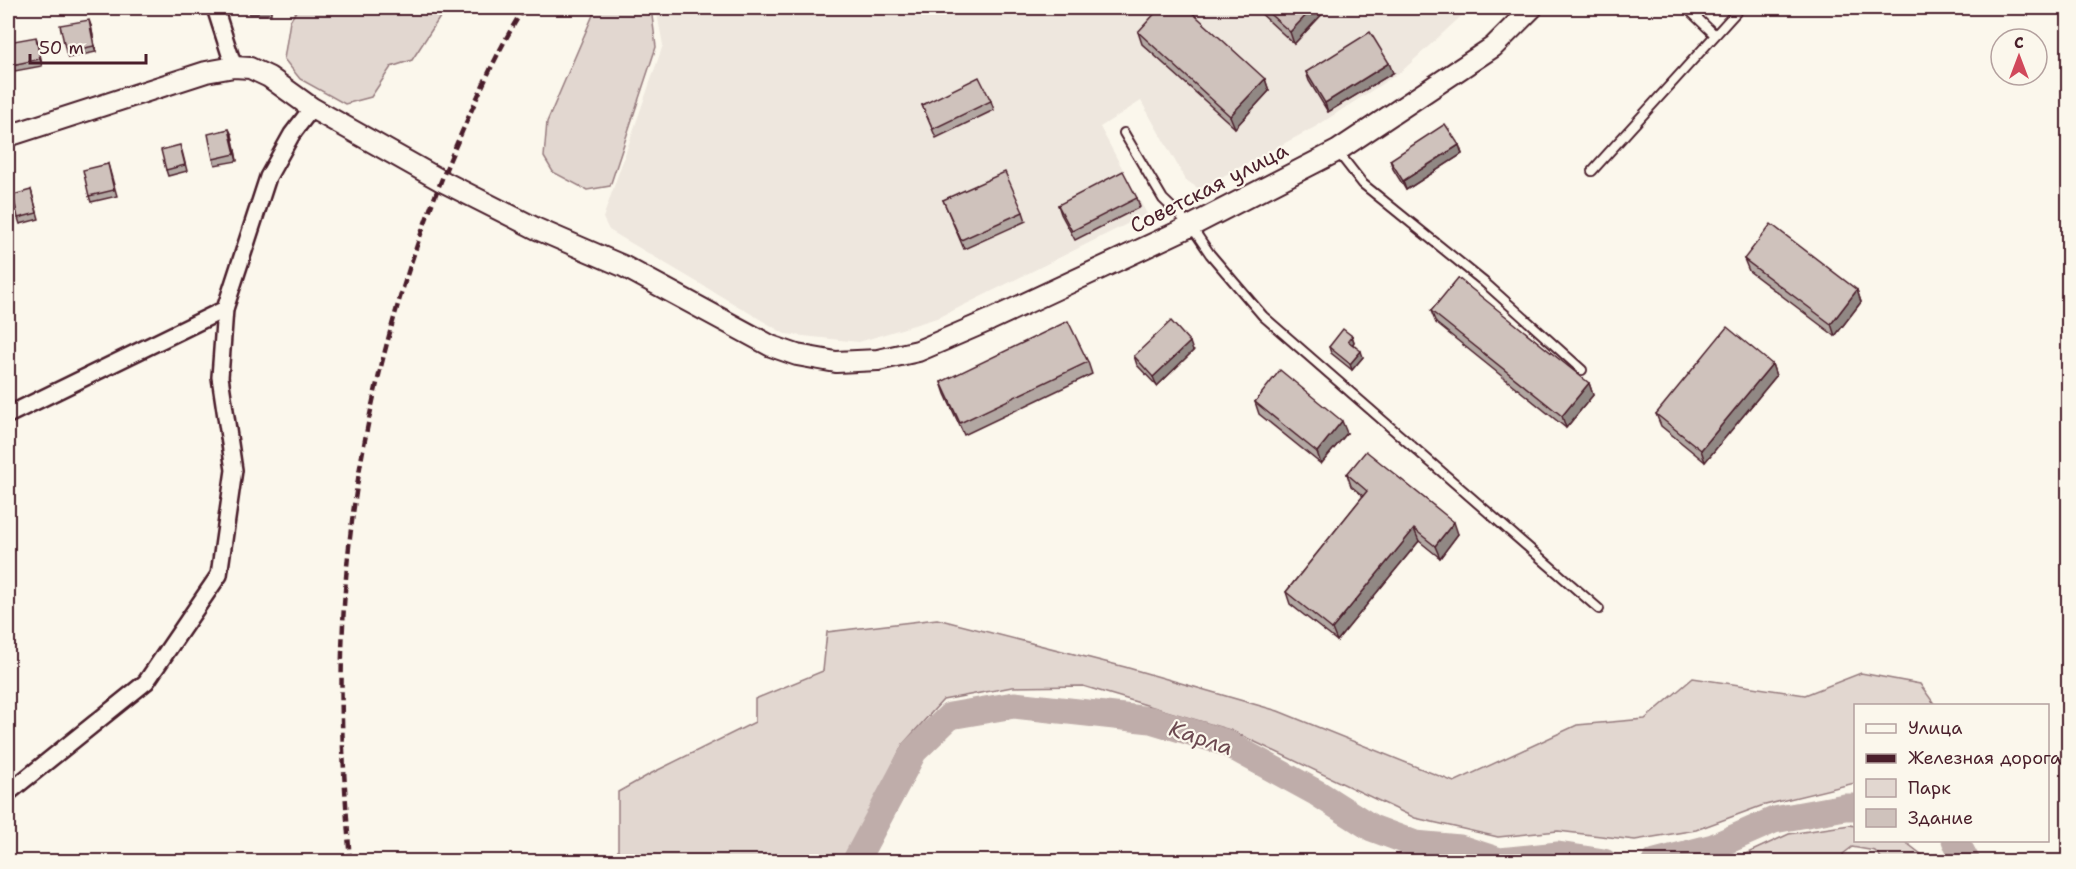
<svg xmlns="http://www.w3.org/2000/svg" width="2076" height="869" viewBox="0 0 2076 869" font-family="'Shantell Sans',sans-serif">
<style>
.built{fill:#eee7de}
.green{fill:#e2d7d0;stroke:#967b7e;stroke-width:1.5}
.lines{fill:none;stroke-linecap:round;stroke-linejoin:round}
.river{stroke:#bfadaa;stroke-width:27}
.service-casing{stroke:#4a1f2b;stroke-width:12}
.minor-casing{stroke:#4a1f2b;stroke-width:20}
.tertiary-casing{stroke:#4a1f2b;stroke-width:24}
.service{stroke:#fbf7ec;stroke-width:8}
.minor{stroke:#fbf7ec;stroke-width:15}
.tertiary{stroke:#fbf7ec;stroke-width:20}
.rail{stroke:#4a1f2b;stroke-width:4.5;stroke-dasharray:9 4.5;stroke-linecap:butt}
.wall{fill:#b2a7a2;stroke:#4a1f2b;stroke-width:1.5}
.shaded-wall{fill:#918884;stroke:#4a1f2b;stroke-width:1.5}
.building{fill:#cfc2bc;stroke:#4a1f2b;stroke-width:1.5}
.labels{text-anchor:middle;dominant-baseline:central;stroke-width:4.5;stroke-linejoin:round;paint-order:stroke}
.street-label{font-size:21px;fill:#4a1f2b;stroke:#fbf7ec}
.water-label{font-size:22px;font-style:italic;fill:#6d4a51;stroke:#fbf7ec}
</style>
<rect width="100%" height="100%" fill="#fbf7ec"/>
<filter id="ink" filterUnits="userSpaceOnUse"><feTurbulence type="fractalNoise" baseFrequency=".0167" numOctaves="2"/><feDisplacementMap in="SourceGraphic" scale="12" xChannelSelector="R" yChannelSelector="G"/><feConvolveMatrix kernelMatrix="1 2 1 2 8 2 1 2 1" color-interpolation-filters="sRGB"/></filter>
<g filter="url(#ink)">
<polygon class="built" points="656,8 1470,8 1402,71 1315,127 1199,189 1186,180 1141,101 1100,127 1147,214 940,317 859,342 785,334 609,230 603,218 663,45"/>
<g class="green">
<polygon points="298,8 446,8 412,60 391,67 371,97 345,104 300,79 284,59 290,21"/>
<polygon points="596,8 651,8 656,47 610,186 587,190 553,172 544,157 547,122"/>
<polygon points="937,619 1125,667 1278,711 1454,782 1577,725 1645,719 1693,678 1805,695 1861,673 1920,684 1935,705 1856,706 1855,783 1761,806 1696,830 1635,840 1558,831 1498,837 1415,818 1230,730 1083,686 1012,687 943,700 903,744 846,861 618,861 618,792 652,773 755,722 755,699 823,671 827,632"/>
<polygon points="1850,825 1855,826 1856,840 1904,841 1930,861 1884,861 1875,851 1852,847 1843,854 1845,861 1722,861 1737,858 1789,834"/>
</g>
<g class="lines">
<g class="river">
<polyline points="1955,840 1967,862"/>
<polyline points="855,862 914,751 950,716 1014,705 1151,720 1224,742 1317,793 1372,828 1415,844 1460,848 1500,861 1558,855 1604,862"/>
<polyline points="1655,862 1713,847 1774,820 1845,807 1856,807"/>
</g>
<defs>
<g id="service">
<polyline points="1687,8 1715,35"/>
<polyline points="1124,133 1163,199 1191,226 1210,254 1263,316 1599,609"/>
<polyline points="1338,152 1363,184 1484,282 1582,370"/>
<polyline points="1592,171 1740,8"/>
</g>
<g id="minor">
<polyline points="215,8 234,67"/>
<polyline points="8,415 225,309"/>
<polyline points="8,793 146,682 219,575 234,470 220,377 225,309 268,177 292,134 312,108"/>
</g>
<polyline id="tertiary" points="8,136 206,72 234,67 250,68 269,77 312,108 440,180 537,229 623,266 771,346 797,355 836,362 878,360 918,351 990,320 1191,226 1337,151 1493,47 1532,8"/>
</defs>
<use href="#service" class="service-casing"/>
<use href="#minor" class="minor-casing"/>
<use href="#tertiary" class="tertiary-casing"/>
<use href="#service" class="service"/>
<use href="#minor" class="minor"/>
<use href="#tertiary" class="tertiary"/>
<path class="rail" d="M350,862c-5,-70 -10,-139 -8,-209 4,-177 47,-358 119,-519 19,-43 38,-87 63,-126"/>
</g>
<g class="wall">
<polygon points="247,8 271,8 271,14 249,14"/>
<polygon points="1255,8 1328,8 1294,44 1256,9"/>
<polygon points="91,26 96,52 68,58 66,52"/>
<polygon points="1138,32 1265,79 1269,91 1235,128 1142,44"/>
<polygon points="38,43 42,66 15,71 12,65"/>
<polygon points="1306,72 1393,73 1328,112 1309,81"/>
<polygon points="991,101 994,110 936,138 922,105"/>
<polygon points="232,135 237,161 215,165 213,159"/>
<polygon points="1459,145 1462,154 1406,190 1393,169 1390,160"/>
<polygon points="182,151 187,171 168,176 166,170"/>
<polygon points="108,164 117,196 91,202 89,196"/>
<polygon points="31,190 39,219 20,224 18,218"/>
<polygon points="1137,198 1140,207 1075,240 1061,214 1058,205"/>
<polygon points="943,200 1023,212 1026,221 964,249"/>
<polygon points="1744,259 1857,290 1861,302 1835,336 1749,271"/>
<polygon points="1431,311 1589,383 1593,395 1566,428 1436,323"/>
<polygon points="1352,336 1354,342 1353,344 1363,357 1352,370 1331,353 1329,347"/>
<polygon points="1193,351 1157,386 1137,365 1134,356"/>
<polygon points="1088,362 1092,374 964,435 945,394 941,382"/>
<polygon points="1772,364 1776,376 1705,462 1661,426 1656,414"/>
<polygon points="1255,402 1347,433 1321,464 1259,414"/>
<polygon points="1347,474 1458,534 1440,558 1419,541 1337,641 1290,604 1286,592 1363,496 1351,486"/>
</g>
<g class="shaded-wall">
<polygon points="1313,8 1328,8 1294,44 1290,32"/>
<polygon points="89,20 91,26 96,52 94,46"/>
<polygon points="36,37 38,43 42,66 40,59"/>
<polygon points="1389,63 1393,73 1328,112 1325,103"/>
<polygon points="1265,79 1269,91 1235,128 1230,116"/>
<polygon points="229,129 232,135 237,161 235,154"/>
<polygon points="1459,145 1462,154 1406,190 1403,181"/>
<polygon points="1857,290 1861,302 1835,336 1831,324"/>
<polygon points="1352,336 1354,342 1351,347 1348,341"/>
<polygon points="1190,342 1193,351 1157,386 1153,377"/>
<polygon points="1361,351 1363,357 1352,370 1350,364"/>
<polygon points="1772,364 1776,376 1705,462 1701,450"/>
<polygon points="1589,383 1593,395 1566,428 1562,416"/>
<polygon points="1342,421 1347,433 1321,464 1317,452"/>
<polygon points="1454,522 1458,534 1440,558 1435,546"/>
<polygon points="1414,529 1419,541 1337,641 1332,629"/>
</g>
<g class="building">
<polygon points="1160,8 1187,8 1265,79 1230,116 1138,32"/>
<polygon points="1263,8 1313,8 1290,32"/>
<polygon points="89,20 94,46 66,52 60,25"/>
<polygon points="1370,32 1389,63 1325,103 1306,72"/>
<polygon points="36,37 40,59 12,65 8,42"/>
<polygon points="979,77 991,101 933,129 922,105"/>
<polygon points="1445,124 1459,145 1403,181 1390,160"/>
<polygon points="229,129 235,154 213,159 208,134"/>
<polygon points="180,145 185,165 166,170 161,150"/>
<polygon points="108,164 114,190 89,196 83,170"/>
<polygon points="1123,171 1137,198 1072,231 1058,205"/>
<polygon points="1005,172 1023,212 961,240 943,200"/>
<polygon points="31,190 37,213 18,218 13,195"/>
<polygon points="1771,224 1857,290 1831,324 1744,259"/>
<polygon points="1458,278 1589,383 1562,416 1431,311"/>
<polygon points="1068,321 1088,362 960,423 941,382"/>
<polygon points="1171,321 1190,342 1153,377 1134,356"/>
<polygon points="1727,327 1772,364 1701,450 1656,414"/>
<polygon points="1343,329 1352,336 1348,341 1361,351 1350,364 1329,347"/>
<polygon points="1280,370 1342,421 1317,452 1255,402"/>
<polygon points="1366,451 1454,522 1435,546 1414,529 1332,629 1286,592 1367,491 1347,474"/>
</g>
</g>
<g class="labels">
<g class="street-label">
<text transform="translate(1209 188) rotate(-27)">Советская улица</text>
</g>
<g class="water-label">
<text transform="translate(1201 738) rotate(19)">Карла</text>
</g>
</g>
<rect width="2076" height="869" fill="none" stroke="#fbf7ec" stroke-width="30"/>
<rect x="15" y="15" width="2046" height="839" fill="none" stroke="#4a1f2b" stroke-width="2" filter="url(#ink)"/>
<rect x="1854" y="704" width="195" height="138" fill="#fbf7ec" stroke="#b4a19f" stroke-width="1.5"/>
<rect x="1866" y="724" width="30" height="9" fill="#fbf7ec" stroke="#b4a19f" stroke-width="1.5"/>
<text x="1908" y="734" font-size="18" fill="#4a1f2b">Улица</text>
<rect x="1866" y="754" width="30" height="9" fill="#4a1f2b" stroke="#b4a19f" stroke-width="1.5"/>
<text x="1908" y="764" font-size="18" fill="#4a1f2b">Железная дорога</text>
<rect x="1866" y="779" width="30" height="18" fill="#e2d7d0" stroke="#b4a19f" stroke-width="1.5"/>
<text x="1908" y="794" font-size="18" fill="#4a1f2b">Парк</text>
<rect x="1866" y="809" width="30" height="18" fill="#cfc2bc" stroke="#b4a19f" stroke-width="1.5"/>
<text x="1908" y="824" font-size="18" fill="#4a1f2b">Здание</text>
<g transform="translate(2019 57)"><circle r="28" fill="#fbf7ec" stroke="#b4a19f" stroke-width="1.5"/>
<path d="M0-4.5L10 22L0 15L-10 22Z" fill="#d1495b"/>
<text y="-9" font-size="16" font-weight="bold" text-anchor="middle" fill="#4a1f2b">С</text>
</g>
<path d="M30 54v9h116v-9" fill="none" stroke="#4a1f2b" stroke-width="3"/>
<text x="39" y="54" font-size="18" fill="#4a1f2b" stroke="#fbf7ec" stroke-width="4.5" paint-order="stroke">50 m</text>
</svg>
